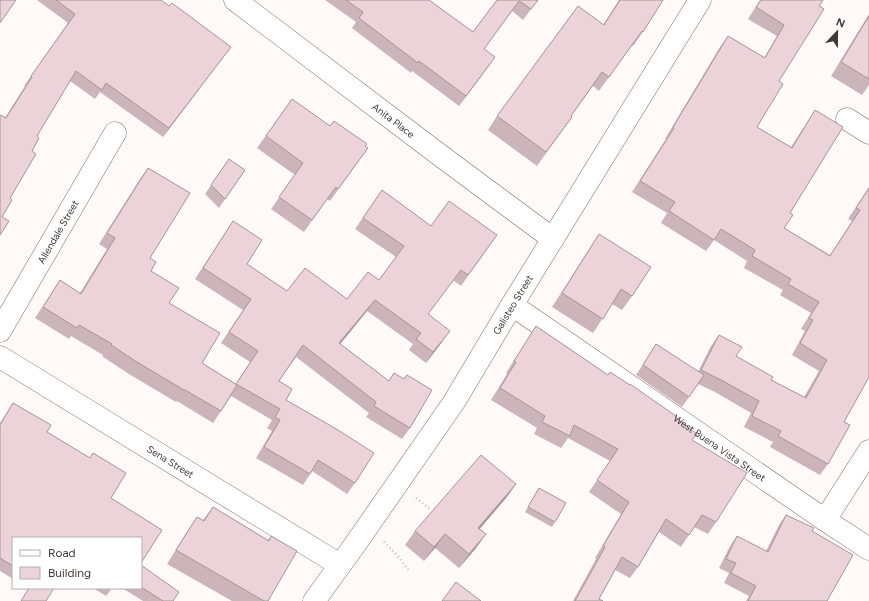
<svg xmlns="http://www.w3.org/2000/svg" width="869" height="601" viewBox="0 0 869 601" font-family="Figtree,sans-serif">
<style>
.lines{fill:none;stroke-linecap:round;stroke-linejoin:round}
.minor-casing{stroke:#806b63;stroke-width:23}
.tertiary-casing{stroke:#806b63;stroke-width:23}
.path{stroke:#c3bdbb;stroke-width:2.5;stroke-dasharray:1 3;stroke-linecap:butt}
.minor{stroke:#fff;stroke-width:22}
.tertiary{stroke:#fff;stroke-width:22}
.wall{fill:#cbb5bb}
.shaded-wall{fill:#a59499}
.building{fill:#ecd3da;stroke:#a59499}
.labels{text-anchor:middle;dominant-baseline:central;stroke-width:3;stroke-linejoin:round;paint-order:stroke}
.street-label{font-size:10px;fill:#423935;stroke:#fff}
</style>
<rect width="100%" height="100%" fill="#fffaf8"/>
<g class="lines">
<defs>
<g id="minor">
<path id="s1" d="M235,0l206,156 112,83"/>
<polyline points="847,119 869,133"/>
<path id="s2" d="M512,305l313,215 44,29"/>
<path id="s3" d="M0,331l115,-198"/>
<path id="s4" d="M0,357l340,208"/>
<polyline points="825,520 869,451"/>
</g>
<g id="tertiary">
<path id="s5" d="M314,601l40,-55 100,-144 58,-97 188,-305"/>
</g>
</defs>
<use href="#minor" class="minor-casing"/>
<use href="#tertiary" class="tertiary-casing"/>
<g class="path">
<polyline points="416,498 431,510"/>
<polyline points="384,542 396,554 410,572"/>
</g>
<use href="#minor" class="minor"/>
<use href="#tertiary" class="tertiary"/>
</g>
<g class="wall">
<polygon points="37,0 161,0 224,56 163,137 100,92 95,99 70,81 37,136 32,151 2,217 0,235 5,118 25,86 24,86 68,23"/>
<polygon points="325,0 429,0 473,32 497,0 538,0 523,20 512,11 484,49 488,67 459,106 412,71 411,73 352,28 356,22"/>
<polygon points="619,0 663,0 643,32 633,46 632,45 599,91 593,86 571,116 572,117 537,166 488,130 497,116 603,25"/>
<polygon points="760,0 823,0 779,81 757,127 791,147 808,121 815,110 790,213 784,228 830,255 852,221 848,219 869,187 844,422 828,464 820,475 770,447 773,442 744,427 751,413 715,392 698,384 682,407 636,375 656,344 698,372 711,346 719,335 736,356 771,380 804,397 819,371 792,355 805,331 801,329 811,313 780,295 783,290 744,268 747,261 714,240 706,251 661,223 667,213 632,192 666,139 665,139 720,47 728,36 764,58 777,36 748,19"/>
<polygon points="869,14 869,85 862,95 831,76"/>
<polygon points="292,99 330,126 368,148 330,201 327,199 304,232 271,209 295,175 257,148"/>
<polygon points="229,159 245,170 219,208 205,194"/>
<polygon points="148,168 151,271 202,363 236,384 250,362 221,343 243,310 195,279 233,221 247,264 287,291 347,299 379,280 396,257 355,229 382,190 431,226 497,235 461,286 453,280 428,314 442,342 426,363 409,350 413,344 367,311 340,344 389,381 394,373 404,379 407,375 410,428 402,439 366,417 369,413 296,357 279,381 286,400 355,483 347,494 312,471 303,485 256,458 272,431 267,428 272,420 231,396 213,423 177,401 176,402 129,374 103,357 103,355 71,336 69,339 35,318 52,292 60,280 80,293 107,249 99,244 140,179"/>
<polygon points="599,234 632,296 622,310 612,304 593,333 552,307 590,248"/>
<polygon points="536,326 608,375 675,417 692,440 716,522 708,534 694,527 681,547 659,532 638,567 630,578 615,570 599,599 603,601 573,601 596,559 595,558 621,514 589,492 610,461 568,438 561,448 534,434 537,428 491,400 507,374 506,373"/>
<polygon points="13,403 47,432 90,458 93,453 126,473 13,538 13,579 0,571 0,423"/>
<polygon points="516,484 506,498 480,529 486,534 476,548 459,568 435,548 424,561 405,545 415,531"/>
<polygon points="539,488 555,522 552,527 525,512"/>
<polygon points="213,507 268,540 271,536 268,601 232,601 167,564 188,530 197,517 203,520"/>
<polygon points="786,515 812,531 827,601 746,601 749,596 724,583 729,573 719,568 730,546 737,536 766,551 779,525"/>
<polygon points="141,565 173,601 143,601 122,588 141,588"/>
<polygon points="93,588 112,588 106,596"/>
</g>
<g class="shaded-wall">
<polygon points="231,47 224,56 163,137 169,128"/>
<polygon points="495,57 488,67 459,106 466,96"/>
<polygon points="375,300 367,311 332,354 339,343"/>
<polygon points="450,331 442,342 426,363 433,352"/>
<polygon points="516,484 506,498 468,542 478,528"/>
<polygon points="445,534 435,548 424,561 434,547"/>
<polygon points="486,534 476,548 459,568 469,554"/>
</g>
<g class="building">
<polygon points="0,0 16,0 0,23"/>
<polygon points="56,0 161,0 169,6 172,3 231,47 169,128 106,83 102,90 76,71 37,136 39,138 32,151 36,154 10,198 12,200 2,217 9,221 0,235 0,115 6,118 32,77 31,76 75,14"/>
<polygon points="346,0 429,0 473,32 497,0 538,0 531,9 519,1 484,49 495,57 466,96 419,61 418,63 359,18 363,12"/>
<polygon points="620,0 663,0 643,32 642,31 609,77 602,72 571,116 572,117 546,152 497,116 578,6 604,25"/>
<polygon points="761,0 823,0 819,6 824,9 779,81 783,84 757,127 792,148 815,110 843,127 790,213 793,215 784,228 830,256 860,210 856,208 869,188 869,377 844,422 850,425 828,464 778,436 781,431 752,416 759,401 723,381 701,370 719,335 742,347 736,356 773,377 771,380 806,398 827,360 800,343 813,320 809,318 819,302 788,284 791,279 752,256 755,250 721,229 714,240 669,211 675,202 640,181 674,128 673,127 728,36 765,58 784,25 756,7"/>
<polygon points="869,16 869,79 841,62"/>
<polygon points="292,99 330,126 334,121 367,144 365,146 368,148 338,189 336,187 312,220 279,197 303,163 266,136"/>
<polygon points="229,159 245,170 225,199 211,185"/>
<polygon points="148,168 190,193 150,258 156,262 151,271 179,288 169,303 220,333 202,363 237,385 221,411 185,390 184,390 137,362 111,345 112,344 79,325 77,328 43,307 60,280 81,294 115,238 107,233"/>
<polygon points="382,190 431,226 449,201 497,235 468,275 461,270 428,314 450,331 433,352 416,339 421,333 375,300 339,343 389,381 394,373 404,379 407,375 432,390 410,428 374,406 376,402 303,345 279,381 292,389 286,400 338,430 374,453 355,483 318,460 310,474 264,447 280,420 275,417 280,409 236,384 258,351 229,332 251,299 203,268 233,221 262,240 247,264 287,291 305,268 347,299 368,272 379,280 404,246 363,218"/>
<polygon points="599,234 651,267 632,296 621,289 603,319 562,293"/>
<polygon points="536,326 608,375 610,372 630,385 630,384 676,416 675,417 697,434 692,440 747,473 716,522 702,515 689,535 666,519 638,567 622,557 599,599 603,601 575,601 605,547 603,546 629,502 597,480 618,449 574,425 570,436 542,422 545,416 500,388 516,362 514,361"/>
<polygon points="656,344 704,375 689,397 643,365"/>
<polygon points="13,403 51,425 47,432 90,458 93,453 126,473 111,498 162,530 141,563 141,538 13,538 13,566 0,558 0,425"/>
<polygon points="481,455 516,484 478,528 486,534 469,554 445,534 434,547 415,531"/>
<polygon points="539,488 566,503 555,522 528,507"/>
<polygon points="213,507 269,541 271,536 297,551 268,601 264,601 176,550 197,517 204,521"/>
<polygon points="786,515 814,528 812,531 853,555 827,601 748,601 756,586 731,573 736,563 726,559 737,536 768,552"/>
<polygon points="141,565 179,592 173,601 163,601 141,587"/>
<polygon points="456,582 481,601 442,601"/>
<polygon points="29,588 54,588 46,601 21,601"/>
</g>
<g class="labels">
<g class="street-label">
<text stroke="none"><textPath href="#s1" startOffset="199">Anita Place</textPath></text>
<text stroke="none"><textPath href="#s3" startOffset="115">Allendale Street</textPath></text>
<text stroke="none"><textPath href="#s5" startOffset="357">Galisteo Street</textPath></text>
<text stroke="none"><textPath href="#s2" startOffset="252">West Buena Vista Street</textPath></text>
<text stroke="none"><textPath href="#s4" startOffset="200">Sena Street</textPath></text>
</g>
</g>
<rect x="12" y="537" width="130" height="52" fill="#ffffff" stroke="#b3b0ae"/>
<rect x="20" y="550" width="20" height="6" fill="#ffffff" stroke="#b3b0ae"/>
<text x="48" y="557" font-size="12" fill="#423935">Road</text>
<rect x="20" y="567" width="20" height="12" fill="#ecd3da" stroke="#b3b0ae"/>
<text x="48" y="577" font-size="12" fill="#423935">Building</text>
<g transform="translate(837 32) rotate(22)" stroke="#ffffff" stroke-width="3" paint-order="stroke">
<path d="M0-3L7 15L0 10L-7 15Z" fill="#423935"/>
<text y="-6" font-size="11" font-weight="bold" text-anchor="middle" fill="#423935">N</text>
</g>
</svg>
